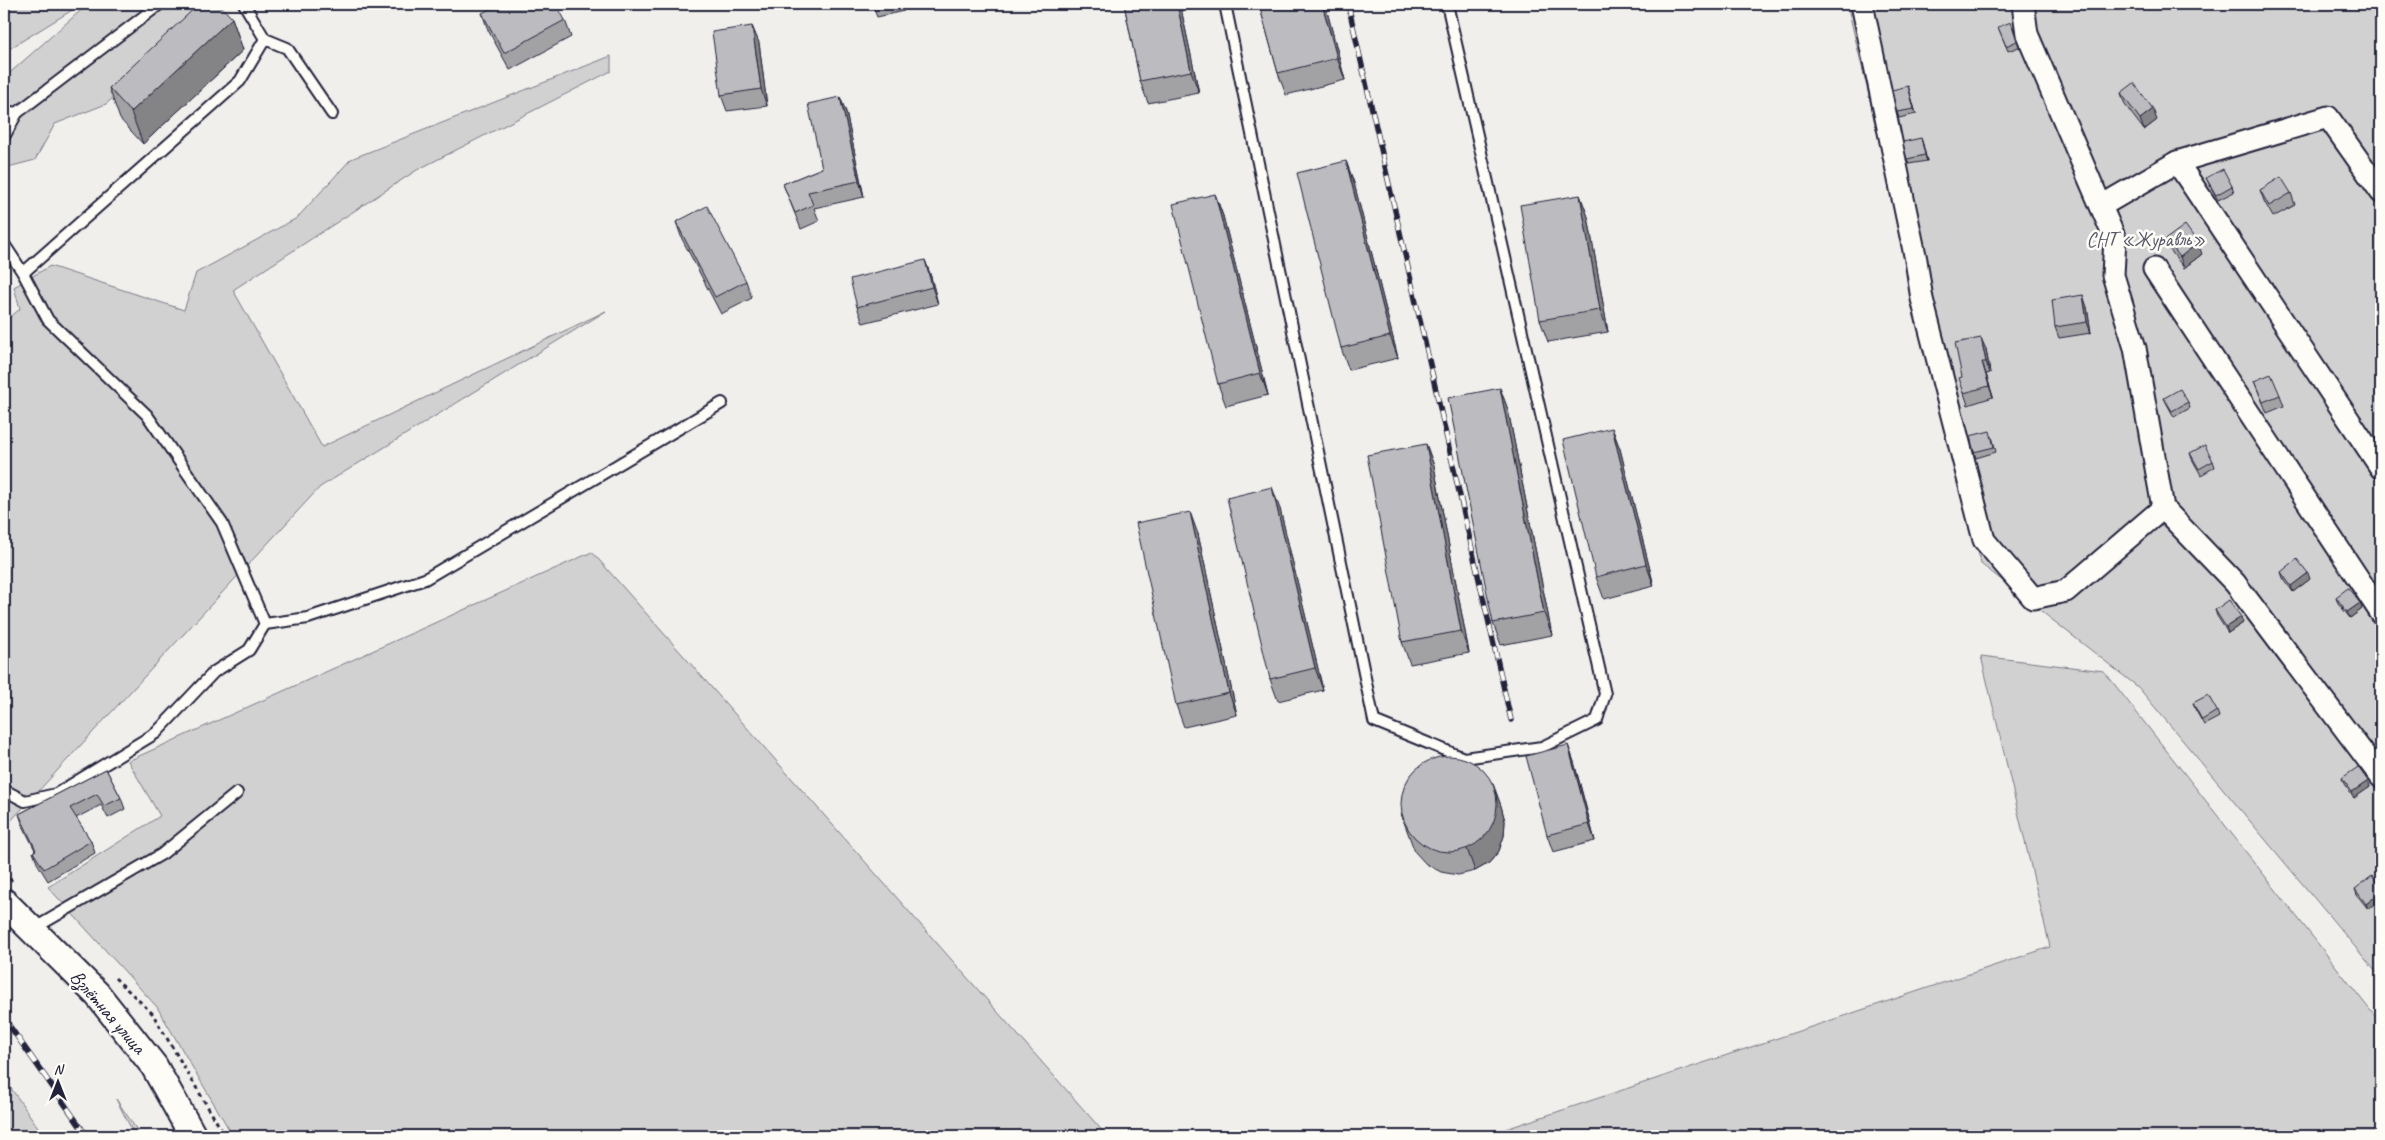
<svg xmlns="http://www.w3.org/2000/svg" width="2385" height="1140" viewBox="0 0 2385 1140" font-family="Caveat,sans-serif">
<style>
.green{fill:#d2d1d1;stroke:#7a7a86}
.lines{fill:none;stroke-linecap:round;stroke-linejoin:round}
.service-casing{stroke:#22223b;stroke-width:14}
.minor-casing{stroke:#22223b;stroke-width:25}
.tertiary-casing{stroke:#22223b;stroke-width:30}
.path{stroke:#22223b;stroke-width:3;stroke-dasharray:4 4;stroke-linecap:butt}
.service{stroke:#fdfcf7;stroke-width:10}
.minor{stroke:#fdfcf7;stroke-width:21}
.tertiary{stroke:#fdfcf7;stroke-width:26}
.rail-casing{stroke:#22223b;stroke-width:5.5}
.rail{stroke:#fdfcf7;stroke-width:4;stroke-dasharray:11;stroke-linecap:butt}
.wall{fill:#a2a2a5;stroke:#22223b}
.shaded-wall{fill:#848486;stroke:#22223b}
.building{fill:#bcbcc0;stroke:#22223b}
.labels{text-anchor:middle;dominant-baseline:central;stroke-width:5;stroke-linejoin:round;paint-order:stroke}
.park-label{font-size:20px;fill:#575768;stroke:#fdfcf7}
.street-label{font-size:20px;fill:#22223b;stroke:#fdfcf7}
</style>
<rect width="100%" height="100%" fill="#f0efec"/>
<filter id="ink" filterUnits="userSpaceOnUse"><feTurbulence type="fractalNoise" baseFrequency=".02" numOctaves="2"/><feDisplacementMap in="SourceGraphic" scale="10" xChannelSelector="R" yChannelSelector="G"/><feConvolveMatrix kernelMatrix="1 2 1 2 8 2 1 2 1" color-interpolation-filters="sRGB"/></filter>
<g filter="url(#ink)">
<g class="green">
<polygon points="4,4 82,4 4,52"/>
<polygon points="88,4 223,4 106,104 55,124 35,160 4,168 4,78"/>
<polygon points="1847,4 2381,4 2381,978 2138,687 1981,564"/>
<polygon points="611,56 611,71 417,170 233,290 322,447 606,311 320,487 6,826 4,824 4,322 20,309 14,287 50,266 184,310 196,273 297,218 351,159"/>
<polygon points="592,552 1107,1136 233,1136 157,1007 48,887 160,816 128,761"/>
<polygon points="1981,656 2104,671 2381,1024 2381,1136 1439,1136 1506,1129 2050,947"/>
<polygon points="4,1078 44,1136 4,1136"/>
<polygon points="116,1099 141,1136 135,1136"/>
</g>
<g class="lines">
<defs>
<g id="service">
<polyline points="1225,4 1374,721 1464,758 1542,747 1597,720 1605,694 1447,4"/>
<polyline points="265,39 287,48 332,114"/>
<polyline points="4,111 17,113"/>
<polyline points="4,137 17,113 160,4"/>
<polyline points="4,244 23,273 240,81 265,39 244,4"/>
<polyline points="23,273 48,320 147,415 222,523 265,624 308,618 425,579 722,403"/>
<polyline points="4,790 25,801 56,794 156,733 214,672 249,650 265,624"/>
<polyline points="33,929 162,854 237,793"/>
</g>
<g id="minor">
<polyline points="1862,4 1916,260 1922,299 1984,540 2033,598 2066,591 2163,508"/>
<polyline points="2023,4 2027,34 2115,239 2113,275 2135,348 2163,508 2235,583 2381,777"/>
<polyline points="2177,162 2381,468"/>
<polyline points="2101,206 2177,162 2328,117 2381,192"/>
<polyline points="2154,269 2381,613"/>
</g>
<polyline id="tertiary" points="4,902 97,994 154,1066 193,1136"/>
</defs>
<use href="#service" class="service-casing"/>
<use href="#minor" class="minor-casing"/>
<use href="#tertiary" class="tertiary-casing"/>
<g class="path">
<polyline points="4,873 12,881"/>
<polyline points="115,978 152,1013 225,1136"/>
</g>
<use href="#service" class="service"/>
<use href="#minor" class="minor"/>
<use href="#tertiary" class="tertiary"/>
<defs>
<g id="rail">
<polyline points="1348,4 1511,720"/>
<polyline points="4,1018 87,1136"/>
</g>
</defs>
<use href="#rail" class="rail-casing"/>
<use href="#rail" class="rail"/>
</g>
<g class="wall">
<polygon points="872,4 903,4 904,11 877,17"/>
<polygon points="1124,4 1180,4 1199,93 1148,103 1140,81"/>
<polygon points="1259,4 1325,4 1345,80 1286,95 1278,73"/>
<polygon points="482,13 565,20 571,37 510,70 488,30"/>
<polygon points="232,18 243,50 143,144 120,119 109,88"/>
<polygon points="752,26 759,43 767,106 727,111 721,95"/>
<polygon points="1998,27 2013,27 2019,47 2008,51"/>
<polygon points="1908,86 1916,114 1899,118 1897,112"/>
<polygon points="2121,93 2157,120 2144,130 2125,105"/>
<polygon points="840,97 846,112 864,197 814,208 819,221 801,229 783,184 822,168"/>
<polygon points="1921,138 1927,161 1909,164 1907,159"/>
<polygon points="1346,161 1354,183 1398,358 1349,370 1341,348"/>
<polygon points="2206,178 2232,186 2234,192 2218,200 2209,184"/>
<polygon points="2260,190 2291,193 2295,205 2273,217 2264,201"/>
<polygon points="1215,194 1223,216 1268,395 1226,406 1218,384"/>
<polygon points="1580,195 1588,217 1608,332 1548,342 1540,320"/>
<polygon points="676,222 746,281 752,298 721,314 682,239"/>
<polygon points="2166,239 2202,254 2184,268 2170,250"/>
<polygon points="925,260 931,277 938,304 863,323 857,307"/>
<polygon points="2087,307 2091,333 2059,338 2055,327"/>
<polygon points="1986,349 1990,373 1986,374 1993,397 1968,405 1964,393 1962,377"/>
<polygon points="2254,381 2280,395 2284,406 2267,413"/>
<polygon points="1500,388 1508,410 1552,635 1501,645 1493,623"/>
<polygon points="2164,398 2188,402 2190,408 2174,417 2167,404"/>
<polygon points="1612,428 1620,449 1654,586 1604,599 1596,577"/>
<polygon points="1992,436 1996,452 1976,458 1974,452"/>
<polygon points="1426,444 1434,466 1469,653 1410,664 1402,642"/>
<polygon points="2190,453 2213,461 2215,467 2201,475 2192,459"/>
<polygon points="1280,509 1323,690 1278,701 1270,679"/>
<polygon points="1198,534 1237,715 1184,727 1176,705"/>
<polygon points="2281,572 2310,579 2293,592 2283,578"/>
<polygon points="2336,597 2362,609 2350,618 2338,603"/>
<polygon points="2215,610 2243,623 2228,633 2217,616"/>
<polygon points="2193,703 2217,711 2219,717 2204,725 2195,709"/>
<polygon points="1568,745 1574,762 1595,841 1553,852 1547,835"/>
<polygon points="106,769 121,798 125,809 108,818 101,805 76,818 91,841 95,853 48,881 37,863 33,852 35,850 23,826 19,814"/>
<polygon points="2342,778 2368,781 2370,787 2354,798 2344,784"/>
<polygon points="1493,784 1501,806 1505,821 1504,836 1499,851 1489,863 1475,871 1458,875 1441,872 1426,864 1415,852 1401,814"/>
<polygon points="2381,888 2368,909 2357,895 2355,889"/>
</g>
<g class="shaded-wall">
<polygon points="1177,4 1180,4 1199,93 1191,71"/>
<polygon points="1322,4 1325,4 1345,80 1337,58"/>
<polygon points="232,18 243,50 143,144 131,112"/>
<polygon points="752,26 759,43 767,106 761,89"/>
<polygon points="1908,86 1910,92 1916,114 1914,109"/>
<polygon points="840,97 846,112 864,197 859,181"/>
<polygon points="2153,109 2157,120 2144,130 2140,119"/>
<polygon points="1921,138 1923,144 1927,161 1925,155"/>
<polygon points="1346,161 1354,183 1398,358 1390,336"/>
<polygon points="1215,194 1223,216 1268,395 1260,373"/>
<polygon points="1580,195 1588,217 1608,332 1600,310"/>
<polygon points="2198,243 2202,254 2184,268 2180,257"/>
<polygon points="925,260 931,277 938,304 932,287"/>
<polygon points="2083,295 2087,307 2091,333 2087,322"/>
<polygon points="1981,338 1986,349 1990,373 1986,362"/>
<polygon points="1982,362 1986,374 1993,397 1989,386"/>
<polygon points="1500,388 1508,410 1552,635 1544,613"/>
<polygon points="1612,428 1620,449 1654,586 1646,564"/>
<polygon points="1426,444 1434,466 1469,653 1461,631"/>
<polygon points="1272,487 1280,509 1323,690 1315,668"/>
<polygon points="1190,512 1198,534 1237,715 1229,693"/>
<polygon points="2308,573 2310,579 2293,592 2291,586"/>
<polygon points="2360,603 2362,609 2350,618 2347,612"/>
<polygon points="2241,617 2243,623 2228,633 2226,627"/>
<polygon points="1568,745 1574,762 1595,841 1589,824"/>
<polygon points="2368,781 2370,787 2354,798 2352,792"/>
<polygon points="1493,784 1501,806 1505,821 1504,836 1499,851 1489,863 1475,871 1467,849"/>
<polygon points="2381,892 2381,899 2368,909 2366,904"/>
</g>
<g class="building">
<polygon points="199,4 219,4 232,18 131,112 109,88"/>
<polygon points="500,4 556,4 565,20 504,53 482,13"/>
<polygon points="872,4 882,4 873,6"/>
<polygon points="1124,4 1177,4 1191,71 1140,81"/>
<polygon points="1259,4 1322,4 1337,58 1278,73"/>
<polygon points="2011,22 2017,41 2006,46 1998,27"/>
<polygon points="752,26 761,89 721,95 712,32"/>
<polygon points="2134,83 2153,109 2140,119 2121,93"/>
<polygon points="1908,86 1914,109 1897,112 1892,90"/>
<polygon points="840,97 859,181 808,192 813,205 795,213 783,184 822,168 808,104"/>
<polygon points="1921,138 1925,155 1907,159 1903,142"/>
<polygon points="1346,161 1390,336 1341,348 1297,173"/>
<polygon points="2223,169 2232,186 2216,195 2206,178"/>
<polygon points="2281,177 2291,193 2269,206 2260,190"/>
<polygon points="1215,194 1260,373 1218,384 1173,204"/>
<polygon points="1580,195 1600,310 1540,320 1520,205"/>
<polygon points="707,206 746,281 715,297 676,222"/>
<polygon points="2185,225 2198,243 2180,257 2166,239"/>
<polygon points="925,260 932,287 857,307 850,279"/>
<polygon points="2083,295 2087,322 2055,327 2052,300"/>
<polygon points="1981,338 1986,362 1982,362 1989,386 1964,393 1959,378 1962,377 1955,343"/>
<polygon points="2271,374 2280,395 2263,402 2254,381"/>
<polygon points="1500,388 1544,613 1493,623 1448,398"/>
<polygon points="2180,389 2188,402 2172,411 2164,398"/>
<polygon points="1612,428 1646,564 1596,577 1563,440"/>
<polygon points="1990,431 1994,447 1974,452 1970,436"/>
<polygon points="1426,444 1461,631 1402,642 1367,455"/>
<polygon points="2205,445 2213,461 2199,469 2190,453"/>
<polygon points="1272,487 1315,668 1270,679 1227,498"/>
<polygon points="1190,512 1229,693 1176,705 1136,523"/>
<polygon points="2297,559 2308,573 2291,586 2281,572"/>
<polygon points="2348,588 2360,603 2347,612 2336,597"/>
<polygon points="2229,600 2241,617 2226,627 2215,610"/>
<polygon points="2208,695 2217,711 2202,720 2193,703"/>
<polygon points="1568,745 1589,824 1547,835 1526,756"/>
<circle cx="1449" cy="804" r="48"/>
<polygon points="2358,767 2368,781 2352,792 2342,778"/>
<polygon points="106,769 121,798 104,806 97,794 70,808 91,841 44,869 33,852 36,850 19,814"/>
<polygon points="2372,876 2381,888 2381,892 2366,904 2355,889"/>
</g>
</g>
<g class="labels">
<g class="park-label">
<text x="2146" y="239">СНТ «Журавль»</text>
</g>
<g class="street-label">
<text transform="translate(108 1012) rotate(49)">Взлётная улица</text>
</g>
</g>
<rect width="2385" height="1140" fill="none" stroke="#fdfcf7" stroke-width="20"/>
<rect x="10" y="10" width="2365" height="1120" fill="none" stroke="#22223b" stroke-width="2" filter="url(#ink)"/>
<g transform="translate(58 1082)" stroke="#fdfcf7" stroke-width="4" paint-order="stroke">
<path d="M0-4L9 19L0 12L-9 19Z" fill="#22223b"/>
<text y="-8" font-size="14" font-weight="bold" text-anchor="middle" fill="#22223b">N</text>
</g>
</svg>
